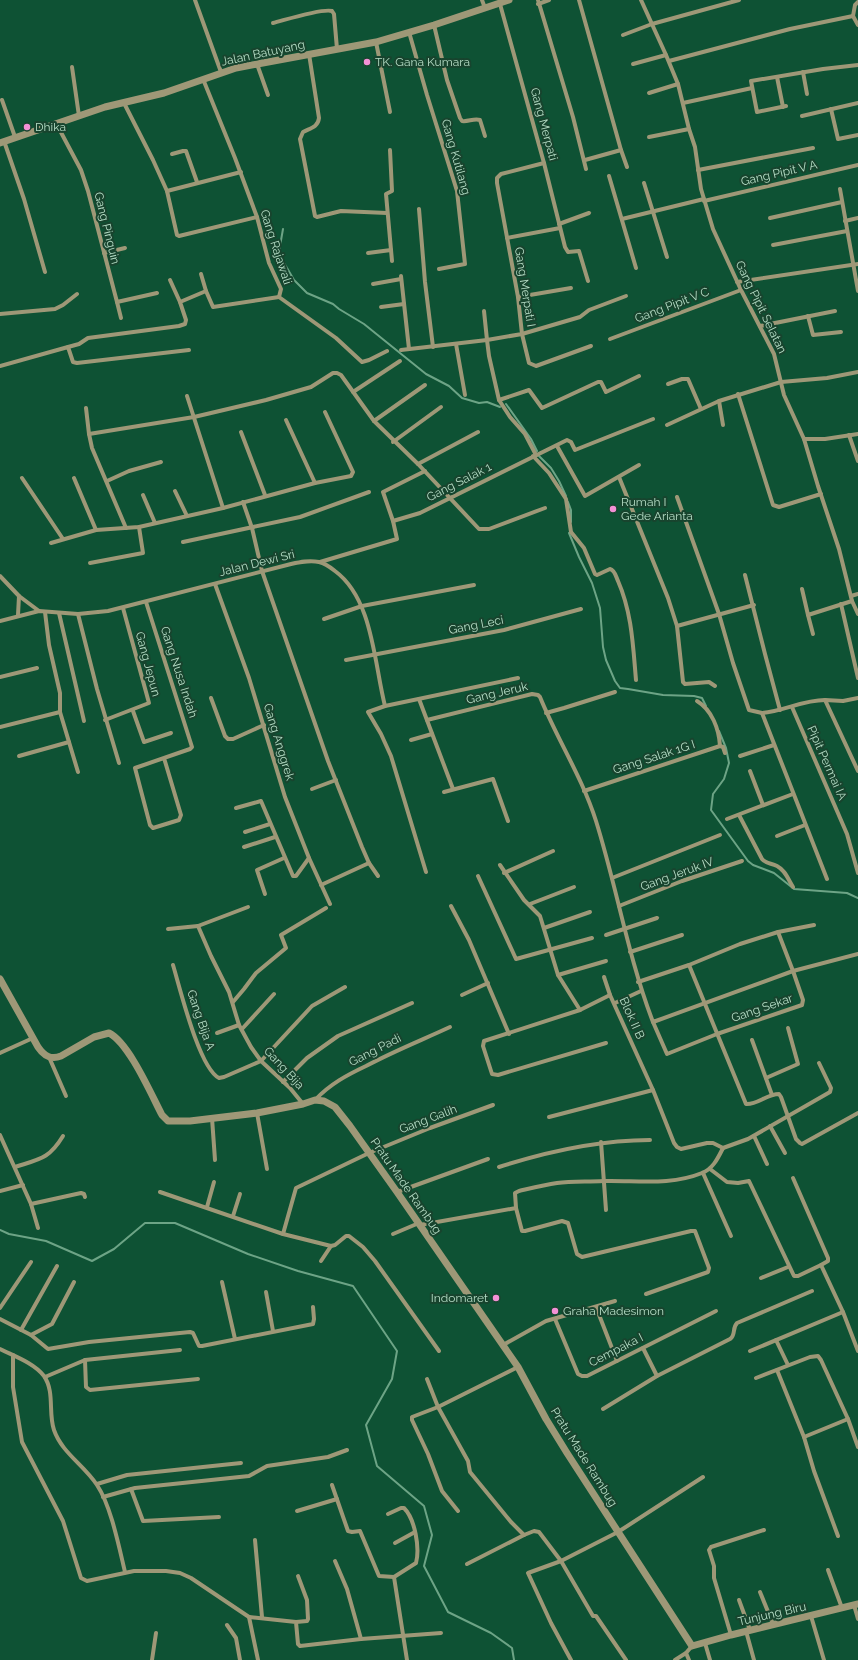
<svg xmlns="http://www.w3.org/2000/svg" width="858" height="1660" viewBox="0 0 858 1660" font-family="Raleway,sans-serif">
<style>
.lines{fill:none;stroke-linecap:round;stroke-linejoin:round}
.stream{stroke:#6da486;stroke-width:2}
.minor{stroke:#9e9877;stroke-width:4}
.tertiary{stroke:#9e9877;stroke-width:7}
.poi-dot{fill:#f391d6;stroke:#18442e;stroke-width:1.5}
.labels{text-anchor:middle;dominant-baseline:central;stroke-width:4;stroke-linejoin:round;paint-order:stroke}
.street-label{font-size:12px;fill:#b6ddc6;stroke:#18442e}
.poi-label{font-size:12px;fill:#b6ddc6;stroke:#18442e;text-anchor:start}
</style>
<rect width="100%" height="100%" fill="#0e5234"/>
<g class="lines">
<g class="stream">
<polyline points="283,229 280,246 280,256 294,280 307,293 333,304 339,309 364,324 426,374 449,386 462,398 479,403 487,402 500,407"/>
<polyline points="506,404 531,439 537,451"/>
<polyline points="539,456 551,468 559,481 566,496"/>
<polyline points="568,502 571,510 571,522"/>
<polyline points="569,533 579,557 592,583 600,608 603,647 606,660 615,681 620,688 628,689 663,695 694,696 702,698 706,706"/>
<polyline points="719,731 726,748 729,763 724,779 713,794 711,810 748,861 753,865 774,873 794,889 847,893 858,898"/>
<polyline points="0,1230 9,1234 46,1241 92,1261 114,1249 145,1223 175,1223 248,1254 298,1271 353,1286 397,1351 392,1379 366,1425 377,1466 424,1506 432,1535 424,1566 448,1612 491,1633 512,1648 514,1660"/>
</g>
<g class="minor">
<polyline points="195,0 221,72"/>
<polyline points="482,0 485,8"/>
<polyline points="538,0 573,117 586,169"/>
<polyline points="579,0 621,150 627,167"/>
<polyline points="641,0 666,55 678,84 689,129 695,147 701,189 713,229 741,290 774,354 784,395 804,439 818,486 839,549 852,601 808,615 802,589"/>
<polyline points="858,2 855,5 853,16 858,25"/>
<polyline points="500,4 544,163 565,247 568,252 579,251 588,281"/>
<polyline points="538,4 549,0"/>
<path d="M273,23c12,-3 49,-15 59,-12l2,3 3,35"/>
<path d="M434,25l13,55 13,38 2,3c6,1 12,-3 18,-1l5,16"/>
<polyline points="409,32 427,95 457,191 465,264 439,269"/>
<polyline points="623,35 652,24 739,0"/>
<polyline points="376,42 390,112"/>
<path d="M309,54l10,64c-1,9 -8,10 -16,14l-3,7 15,77 2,1 24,-6 46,2"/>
<polyline points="669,61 790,29 853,16"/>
<polyline points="257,64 268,95"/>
<polyline points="633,64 666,55"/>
<polyline points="72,67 79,116"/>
<polyline points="803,72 807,94"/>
<polyline points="777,77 783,107"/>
<polyline points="203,79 235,158 257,217 269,263 281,289 279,297 336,338 362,362 369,360 387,351"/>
<polyline points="649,93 678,84"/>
<polyline points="2,100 15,137"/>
<polyline points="124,103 153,160 167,191 177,235 179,236 257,217"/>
<polyline points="683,103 752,88"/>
<polyline points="786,106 757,112 751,81 823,69 858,65"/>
<polyline points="831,109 838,139 858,135"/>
<polyline points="802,116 858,103"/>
<polyline points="56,123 81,170 88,191 117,302 157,293"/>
<polyline points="649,137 689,129"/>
<polyline points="4,141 24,199 45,272"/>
<polyline points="390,150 392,191 386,194 392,261"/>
<polyline points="172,154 183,151 186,151 197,182"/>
<polyline points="585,160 621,150"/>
<polyline points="698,170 813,148"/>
<polyline points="609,176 636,268"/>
<polyline points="644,183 667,257"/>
<polyline points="840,189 858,291"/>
<polyline points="167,191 241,172"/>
<polyline points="704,201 858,165"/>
<polyline points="419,209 425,282 433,347"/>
<polyline points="770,218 842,202"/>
<polyline points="622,219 704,199"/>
<polyline points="845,221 858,218"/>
<polyline points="559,224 589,213"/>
<polyline points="507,238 560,228"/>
<polyline points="773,245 847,231"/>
<polyline points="104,253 125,248"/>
<polyline points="368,253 391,250"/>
<polyline points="401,276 409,349"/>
<polyline points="170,280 180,302"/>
<polyline points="737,282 858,264"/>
<polyline points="373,284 401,279"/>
<polyline points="206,291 213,307 279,297"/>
<polyline points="518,297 571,288"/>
<polyline points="117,302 121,318"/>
<polyline points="381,307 404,304"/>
<polyline points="0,314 55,309 63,305 77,294"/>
<polyline points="808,316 813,335 841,332"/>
<polyline points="760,326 835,311"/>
<polyline points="610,339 741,290"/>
<polyline points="456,344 465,395"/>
<polyline points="591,346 536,366 529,363 522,334 580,317 589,310 626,296"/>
<polyline points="68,347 79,344 88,338 179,326 185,324 186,320 180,302 206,291 201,274"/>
<polyline points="401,350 487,340 484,311"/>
<polyline points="0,366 68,347 73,362 77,363 189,350"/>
<polyline points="668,384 682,379 688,379 701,409"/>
<polyline points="353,392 400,361"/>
<polyline points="738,394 773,505 779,507 821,494"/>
<polyline points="187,396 223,508"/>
<polyline points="499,400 529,390 542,408 598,382 601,382 606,392 639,376"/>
<polyline points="719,401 723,425"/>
<polyline points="86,408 89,434 92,448 126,528"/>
<polyline points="286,420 315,483"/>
<polyline points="374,421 425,385"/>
<polyline points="667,425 719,401 781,382 827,378 858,372"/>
<polyline points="241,432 265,495"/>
<polyline points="478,432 418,464 479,529 489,529 545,508"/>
<polyline points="89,434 194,417 266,400 311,387 333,373 337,373 341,375 374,421 418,464"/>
<polyline points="849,435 858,461"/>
<polyline points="804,439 825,439 858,434"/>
<polyline points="393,442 441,407"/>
<polyline points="557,446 585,496 639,465"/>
<polyline points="536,455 525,434 510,417 499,400 489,356 487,340 522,334 518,297 497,183 497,178 501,174 544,163"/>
<path d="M533,456l16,17 17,26 5,33 13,16 11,26 2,1 13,-6c5,1 6,8 8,12 14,32 15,65 18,99"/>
<polyline points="619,477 668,598 677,626 683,682 685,684 709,682 715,686"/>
<polyline points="22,478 63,539"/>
<polyline points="74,478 96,530"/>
<polyline points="107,481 129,471 161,462"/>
<polyline points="175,491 187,516"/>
<polyline points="143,495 155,523"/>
<polyline points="677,497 719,614 733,663 749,710 762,713"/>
<polyline points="243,502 252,528 262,571 328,761 362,847 369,863 378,876"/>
<polyline points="393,521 420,513 567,440 571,442 575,450 653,419"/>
<polyline points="183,542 300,517 369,492"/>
<polyline points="51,543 96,530 139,527 223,508 315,483 351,476 353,472 325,412"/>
<polyline points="320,562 397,539 393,521 383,492 425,471"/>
<polyline points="90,563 143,553 139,527"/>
<polyline points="745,575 765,654 780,710"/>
<polyline points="0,576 19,596 39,611"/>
<polyline points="215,584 249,678 285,797 309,858 330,904"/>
<polyline points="851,596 858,594"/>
<polyline points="852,601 858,614"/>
<polyline points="146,602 192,747 190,749 135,768 150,825 153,828 179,820 181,815 164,758"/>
<polyline points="841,604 858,678"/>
<polyline points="45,612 49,645 60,693 60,712"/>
<polyline points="59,613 84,721"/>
<polyline points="78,614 97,689 119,763"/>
<polyline points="18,615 19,596"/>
<polyline points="808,615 813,634"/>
<polyline points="324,619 362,606 474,585"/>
<path d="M0,621l39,-10 39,3 30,-3 183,-47c9,-2 18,-4 28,-2 5,1 11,5 16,9 38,28 39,92 50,135"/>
<polyline points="677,626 754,605"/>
<polyline points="346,660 504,630 581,609"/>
<polyline points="0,677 37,668"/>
<polyline points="211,698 225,736 228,739 233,739 264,725"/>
<polyline points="858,698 843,701 825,700 858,771"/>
<polyline points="419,699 453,789"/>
<path d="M825,700c-22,0 -41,11 -63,13l65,166"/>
<path d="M697,701c15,9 22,28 23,45"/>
<polyline points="792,707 847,834 858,873"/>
<polyline points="133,711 144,742 171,733"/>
<polyline points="546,713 564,708 615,692"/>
<polyline points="105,720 149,703 123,608"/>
<path d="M427,720l105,-26 6,1 2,2c17,42 42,80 56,124 21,67 32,136 57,201l140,-51 65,-17"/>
<polyline points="0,727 60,712 78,772"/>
<polyline points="411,740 432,734"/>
<polyline points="19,756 69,742"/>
<polyline points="740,756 774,745"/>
<polyline points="750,771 763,805"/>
<polyline points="312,789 336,780"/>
<polyline points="584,791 720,746 723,747 725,753"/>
<polyline points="444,792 493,779 508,821"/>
<polyline points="236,808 261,801 293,876 296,876 309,858"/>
<path d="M739,815l23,44c4,5 9,4 15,7 8,4 11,13 16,21"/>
<polyline points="727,819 793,794"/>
<polyline points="245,832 270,824"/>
<polyline points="777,836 805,825"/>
<polyline points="244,847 275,837"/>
<polyline points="500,865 524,900 540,916 558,975 580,1010 610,995 653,1090 674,1143 677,1147 681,1149 707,1143 713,1143 723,1148"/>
<polyline points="426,872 391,756 381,734 368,712 385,706 518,678"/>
<polyline points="504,873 553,851"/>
<polyline points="478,876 516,959 592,938"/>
<polyline points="612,878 720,835"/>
<polyline points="321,885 369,863"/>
<polyline points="265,894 257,870 284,858"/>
<polyline points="530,904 574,887"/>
<polyline points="451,906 469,940 509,1034"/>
<polyline points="619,906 682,881 742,861"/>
<polyline points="198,926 211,956 229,992 239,1025 251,1047 261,1061 290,1088 303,1104"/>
<polyline points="544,928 590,912"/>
<polyline points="168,929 198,926 248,907"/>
<polyline points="606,935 657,918"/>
<polyline points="630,952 682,935"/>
<path d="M173,965c7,23 26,103 46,113l5,-1 37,-16 51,-55 33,-19"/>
<path d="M689,965l57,139c11,1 21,-10 33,-10l2,3 15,42 4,4 2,1 56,-31"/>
<polyline points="558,975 606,961"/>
<polyline points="604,977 610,995"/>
<polyline points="638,982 689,965 740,944 778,932 814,925"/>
<polyline points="462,995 488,983"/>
<polyline points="233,1002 244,989 256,973 286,948 281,935 326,908"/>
<polyline points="615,1003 641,991"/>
<polyline points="580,1010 484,1041 483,1046 492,1074 498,1075 606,1043"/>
<polyline points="653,1022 667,1054 717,1034 802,1005 803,1000 793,971 778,932"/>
<polyline points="242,1029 274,994"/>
<polyline points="217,1033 239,1025"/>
<polyline points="752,1040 772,1095"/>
<polyline points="0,1053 33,1038"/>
<polyline points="49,1057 66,1096"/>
<polyline points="766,1078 798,1064 788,1028"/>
<polyline points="283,1082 307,1058 338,1036 412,1003"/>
<path d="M315,1100c15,-16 32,-25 51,-34 28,-15 56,-26 84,-39"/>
<polyline points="257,1113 267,1169"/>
<polyline points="549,1117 653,1090"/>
<polyline points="212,1118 215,1160"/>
<polyline points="770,1126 785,1153"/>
<polyline points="0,1135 31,1204 38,1228"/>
<polyline points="754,1136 767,1164"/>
<polyline points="601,1142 606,1210"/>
<path d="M15,1167c25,-8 34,-8 48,-31"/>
<path d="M499,1167c50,-16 99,-27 151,-27"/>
<polyline points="710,1169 727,1182 738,1183 749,1181 794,1276 798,1276 821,1265 843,1312 858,1351"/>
<polyline points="703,1173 731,1236"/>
<polyline points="793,1178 828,1258 828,1261 821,1265"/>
<polyline points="0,1191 23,1185"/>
<polyline points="160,1192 283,1234 331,1246 335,1245 346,1236 349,1236 363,1247 375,1261 439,1351"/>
<polyline points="397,1192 488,1159"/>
<polyline points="31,1204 81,1193 84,1194 85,1197"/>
<polyline points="207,1207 214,1182"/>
<polyline points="516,1208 522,1231 525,1231 562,1221 568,1223 577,1254 582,1257 691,1231 695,1231 709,1268 708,1272 646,1294"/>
<polyline points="233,1216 240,1194"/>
<path d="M420,1225l96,-17 -1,-15 4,-2c13,-3 25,-6 38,-8 15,-2 31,-1 46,-2 33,-1 67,5 99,-8 11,-4 16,-15 21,-25l25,-9 82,-47 1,-4 -12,-25"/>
<polyline points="283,1234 296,1188 369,1153 430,1128 493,1105"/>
<polyline points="393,1234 419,1223"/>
<polyline points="321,1261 331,1246"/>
<polyline points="761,1278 788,1267"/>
<polyline points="222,1282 235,1339"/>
<polyline points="266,1292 273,1331"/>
<polyline points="596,1307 617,1361"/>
<polyline points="0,1308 31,1262"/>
<polyline points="0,1319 31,1335 52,1324 74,1282"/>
<polyline points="555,1319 578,1374 582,1376 587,1376 716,1311"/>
<polyline points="21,1330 57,1266"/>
<polyline points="31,1335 48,1349 89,1342 190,1332 193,1333 199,1346 202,1346 313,1324 314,1319 313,1307"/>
<polyline points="776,1340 788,1365"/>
<polyline points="503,1345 546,1321 615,1301"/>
<polyline points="643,1348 657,1376"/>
<path d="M0,1349c14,7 34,14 44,27 11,16 4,37 10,54 8,23 30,35 43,55 14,21 22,62 28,87"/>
<polyline points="750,1351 843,1312"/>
<polyline points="13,1355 13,1387 22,1442 63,1521 81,1578 87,1581 134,1571 166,1571 180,1573 191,1578 249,1617 258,1660"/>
<polyline points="85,1360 86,1387 90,1390 198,1379"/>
<polyline points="777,1370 804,1437 848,1419"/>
<polyline points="45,1377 85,1360 180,1350"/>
<polyline points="756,1378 810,1357 818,1356 821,1360 848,1419 858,1447"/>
<polyline points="427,1379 438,1407 468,1461 470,1472 511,1522 524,1535"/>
<path d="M603,1409l54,-33 73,-37c6,-4 2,-11 7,-16l75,-32"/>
<polyline points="804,1437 814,1471 838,1536"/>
<polyline points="97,1484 127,1475 241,1463"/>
<path d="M332,1485l16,46 4,1 8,-1 19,45 15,1 22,-14c4,-15 -1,-44 -12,-55h-3l-13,6"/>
<polyline points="131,1489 143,1521 219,1517"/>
<polyline points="103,1497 135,1488 249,1476 267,1466 328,1457 347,1450"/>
<polyline points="297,1511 337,1499"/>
<polyline points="458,1511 442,1491 428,1454 412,1420 412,1417 438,1407 518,1367"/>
<polyline points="255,1540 262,1617"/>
<polyline points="395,1543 415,1532"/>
<polyline points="335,1561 347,1589 361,1639"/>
<polyline points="467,1564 524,1535 534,1531 539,1532 561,1561 593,1616 596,1616 626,1660"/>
<polyline points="828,1570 842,1608"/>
<polyline points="394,1577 407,1660"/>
<polyline points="760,1592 773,1624"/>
<polyline points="739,1600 750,1630"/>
<polyline points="854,1605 858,1619"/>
<polyline points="811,1616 824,1660"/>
<polyline points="249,1617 296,1622 298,1644 300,1646 361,1639 441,1633"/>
<polyline points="296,1622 307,1621 308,1619 307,1600 298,1576"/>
<polyline points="227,1625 236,1638 240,1660"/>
<polyline points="746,1631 754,1660"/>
<polyline points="731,1635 714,1578 714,1566 709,1550 711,1547 764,1530"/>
<polyline points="705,1643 710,1660"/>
<polyline points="686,1653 689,1660"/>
<polyline points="152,1660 156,1633"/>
<polyline points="571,1660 551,1623 528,1573 561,1561 618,1532 703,1477"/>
<polyline points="675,1660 686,1653 692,1646"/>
</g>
<g class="tertiary">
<polyline points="0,143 105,107 164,93 236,68 376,42 434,25 509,0"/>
<path d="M0,979l38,68c6,9 13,13 23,9l33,-19 15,-4c20,10 42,61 53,82l6,6h22l67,-8 46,-9 12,-4 9,1 11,6 15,19 47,66 121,175 28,52 21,34 125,193 39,-11 127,-31"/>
</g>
</g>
<g class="poi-dot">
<circle cx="367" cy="62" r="4"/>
<circle cx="27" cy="127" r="4"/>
<circle cx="613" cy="509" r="4"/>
<circle cx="496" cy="1298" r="4"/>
<circle cx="555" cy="1311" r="4"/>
</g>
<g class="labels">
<g class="street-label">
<text transform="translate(263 53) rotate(-12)">Jalan Batuyang</text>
<text transform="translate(544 124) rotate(75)">Gang Merpati</text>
<text transform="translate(456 157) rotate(74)">Gang Kutilang</text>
<text transform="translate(779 173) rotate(-13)">Gang Pipit V A</text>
<text transform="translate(107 228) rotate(76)">Gang Pinguin</text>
<text transform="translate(276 247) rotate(72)">Gang Rajawali</text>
<text transform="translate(525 287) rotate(81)">Gang Merpati I</text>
<text transform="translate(672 305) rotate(-21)">Gang Pipit V C</text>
<text transform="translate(761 307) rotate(64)">Gang Pipit Selatan</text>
<text transform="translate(459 482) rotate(-27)">Gang Salak 1</text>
<text transform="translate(257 563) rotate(-14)">Jalan Dewi Sri</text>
<text transform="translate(476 625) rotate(-11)">Gang Leci</text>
<text transform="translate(148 664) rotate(75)">Gang Jepun</text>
<text transform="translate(179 672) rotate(72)">Gang Nusa Indah</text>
<text transform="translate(497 693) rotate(-13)">Gang Jeruk</text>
<text transform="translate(279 742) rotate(73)">Gang Anggrek</text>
<text transform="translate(654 757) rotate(-18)">Gang Salak 1G I</text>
<text transform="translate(827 763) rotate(66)">Pipit Permai IA</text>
<text transform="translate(677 874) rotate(-20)">Gang Jeruk IV</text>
<text transform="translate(762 1008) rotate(-19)">Gang Sekar</text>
<text transform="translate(632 1018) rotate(66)">Blok II B</text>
<text transform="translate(201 1020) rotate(71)">Gang Bija A</text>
<text transform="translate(375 1050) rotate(-27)">Gang Padi</text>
<text transform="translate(284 1068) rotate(47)">Gang Bija</text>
<text transform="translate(428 1119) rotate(-21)">Gang Galih</text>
<text transform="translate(406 1186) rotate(55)">Pratu Made Rambug</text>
<text transform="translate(616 1350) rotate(-27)">Cempaka I</text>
<text transform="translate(584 1457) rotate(58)">Pratu Made Rambug</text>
<text transform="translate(772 1614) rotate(-13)">Tunjung Biru</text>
</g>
<g class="poi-label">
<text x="375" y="62">TK. Gana Kumara</text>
<text x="35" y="127">Dhika</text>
<text x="621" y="502">Rumah I<tspan x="621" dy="14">Gede Arianta</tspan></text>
<text x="488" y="1298" text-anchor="end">Indomaret</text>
<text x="563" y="1311">Graha Madesimon</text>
</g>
</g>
</svg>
